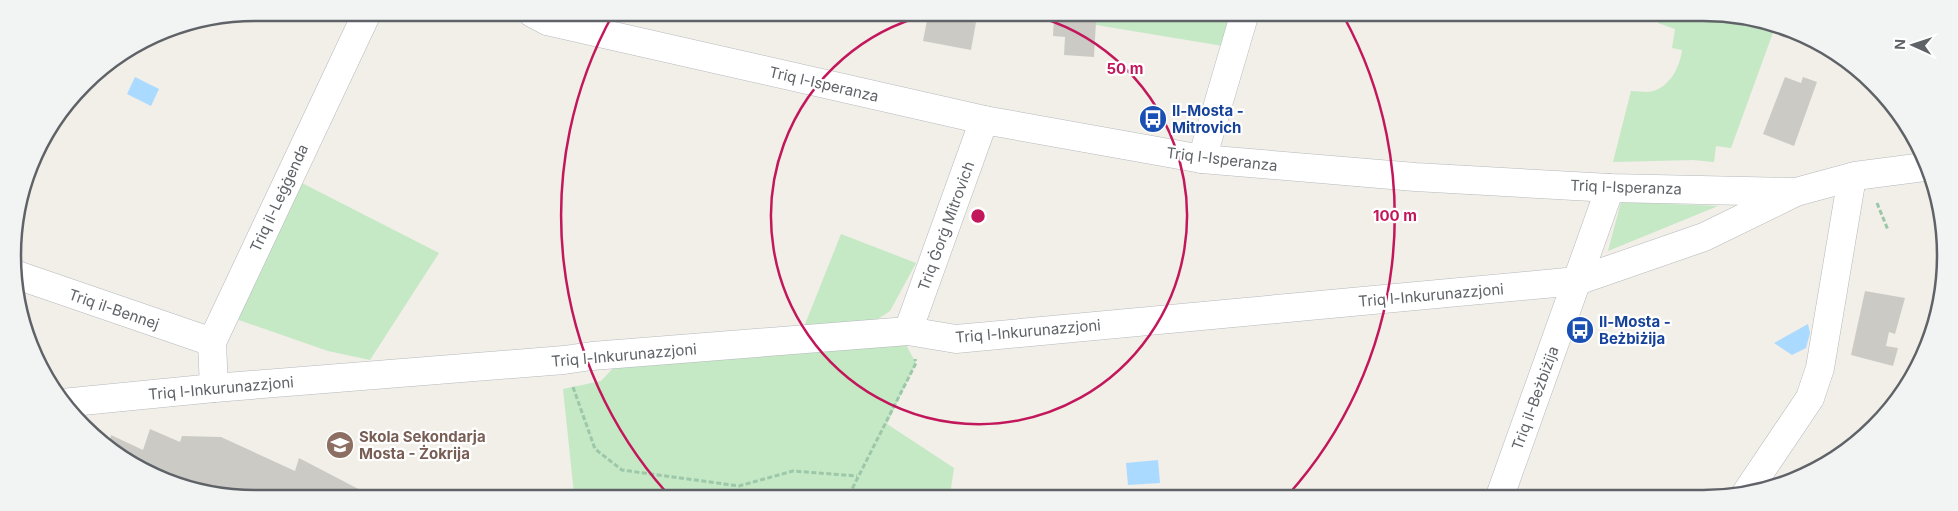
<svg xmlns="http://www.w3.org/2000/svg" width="1958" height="511" viewBox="0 0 1958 511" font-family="Inter,sans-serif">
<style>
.green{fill:#c5e8c5}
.water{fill:#aadaff}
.building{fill:#cccac5}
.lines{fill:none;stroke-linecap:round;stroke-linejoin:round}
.minor-casing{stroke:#b5b8bc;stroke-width:29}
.path{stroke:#9cc7a9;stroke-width:3;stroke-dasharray:5 2.5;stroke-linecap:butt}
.minor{stroke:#fff;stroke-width:28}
.ring{fill:none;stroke:#c2185b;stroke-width:2.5}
.labels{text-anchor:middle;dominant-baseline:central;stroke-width:4.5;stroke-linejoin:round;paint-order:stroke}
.street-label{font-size:15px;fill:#5f6368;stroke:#fff}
.transit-label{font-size:15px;font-weight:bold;fill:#164399;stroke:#fff;text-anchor:start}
.education-label{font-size:15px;font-weight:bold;fill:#785e54;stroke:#fff;text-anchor:start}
.rim{fill:none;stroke:#5f6368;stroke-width:2.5}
.centre{fill:#c2185b;stroke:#fff;stroke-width:2.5}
.ring-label{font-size:15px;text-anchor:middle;font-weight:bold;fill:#c2185b;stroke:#fff;stroke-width:4.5;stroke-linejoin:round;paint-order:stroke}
</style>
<rect width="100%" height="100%" fill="#f1efe8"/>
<g class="green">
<polygon points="1036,15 1238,16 1229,47"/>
<path d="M1660,17h90l25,10 -44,121 -15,-2 -2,16 -21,-2 -80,2 18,-71c5,0 11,1 16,1 21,-1 33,-24 35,-42l-10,-2 3,-19 -17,-6z"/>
<polygon points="298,181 439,253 370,360 328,351 233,318"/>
<polygon points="1621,202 1718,206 1608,251"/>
<polygon points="841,234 916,263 890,311 864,328 802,332"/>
<polygon points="906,345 916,363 887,424 954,468 950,495 574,494 563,389 601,381 617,364"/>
</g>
<g class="water">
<polygon points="135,77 159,89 151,106 127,94"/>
<polygon points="1808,324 1810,333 1806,348 1792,355 1774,343"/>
<polygon points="1158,460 1160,483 1128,485 1126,463"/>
</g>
<g class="building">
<polygon points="928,15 939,15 976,22 971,50 923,41"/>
<polygon points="1054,18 1096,21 1094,57 1064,55 1065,37 1053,36"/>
<polygon points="1785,77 1801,83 1803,77 1817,82 1794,146 1763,134"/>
<polygon points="1865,291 1905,298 1895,334 1889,332 1886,346 1898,348 1893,366 1851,355"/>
<polygon points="150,429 180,442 182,436 221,437 295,471 299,458 368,494 208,494 134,466 109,444 111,435 143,450"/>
</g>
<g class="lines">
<defs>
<g id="minor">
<polyline points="532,13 547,21 984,120 1202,159 1415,177 1610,188 1796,192 1855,176 1924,167"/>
<polyline points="1202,159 1244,16"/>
<polyline points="17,275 212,342"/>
<polyline points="908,331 984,120"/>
<polyline points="214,388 212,342 367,13"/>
<polyline points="62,403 214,388 564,360 592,356 908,331 956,339 1577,281 1704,237 1796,192"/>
<polyline points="1746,493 1810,398 1820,368 1852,177"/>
<polyline points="1500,496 1610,188"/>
</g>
</defs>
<use href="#minor" class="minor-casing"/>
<g class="path">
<polyline points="1877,203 1888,230"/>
<polyline points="573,387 595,449 622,470 739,486 793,471 857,476"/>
<polyline points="849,495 916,363 915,359"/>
</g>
<use href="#minor" class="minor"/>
</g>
<g class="ring">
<path d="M1032 15A208 208 0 1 1 926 15"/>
<path d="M666 492A417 417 0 0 1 613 14M1344 17A417 417 0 0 1 1288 495"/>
</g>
<defs>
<symbol id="bus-disc" viewBox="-11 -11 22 22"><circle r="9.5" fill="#1a4fb4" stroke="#fff"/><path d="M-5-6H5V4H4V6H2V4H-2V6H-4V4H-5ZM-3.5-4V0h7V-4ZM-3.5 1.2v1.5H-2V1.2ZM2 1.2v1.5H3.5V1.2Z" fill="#fff"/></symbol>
<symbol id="school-disc" viewBox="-11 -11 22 22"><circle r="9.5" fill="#8d6e63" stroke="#fff"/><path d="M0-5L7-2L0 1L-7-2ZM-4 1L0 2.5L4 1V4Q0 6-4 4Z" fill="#fff"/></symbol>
</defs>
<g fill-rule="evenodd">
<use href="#bus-disc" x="1137" y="103" width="32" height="32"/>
<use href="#bus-disc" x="1564" y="314" width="32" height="32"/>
<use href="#school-disc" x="324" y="429" width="32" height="32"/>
</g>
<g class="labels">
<g class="street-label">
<text transform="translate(824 84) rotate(13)">Triq l-Isperanza</text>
<text transform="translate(1222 159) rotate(7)">Triq l-Isperanza</text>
<text transform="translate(1626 187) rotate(2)">Triq l-Isperanza</text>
<text transform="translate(279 198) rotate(-65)">Triq il-Leġġenda</text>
<text transform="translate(946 226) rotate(-70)">Triq Ġorġ Mitrovich</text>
<text transform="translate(1431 295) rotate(-5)">Triq l-Inkurunazzjoni</text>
<text transform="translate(114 309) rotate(19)">Triq il-Bennej</text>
<text transform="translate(1028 331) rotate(-5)">Triq l-Inkurunazzjoni</text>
<text transform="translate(624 355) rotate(-5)">Triq l-Inkurunazzjoni</text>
<text transform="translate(221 388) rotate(-5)">Triq l-Inkurunazzjoni</text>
<text transform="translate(1535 398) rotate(-70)">Triq il-Beżbiżija</text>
</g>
<g class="transit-label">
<text x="1172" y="110">Il-Mosta -<tspan x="1172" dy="17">Mitrovich</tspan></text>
<text x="1599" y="321">Il-Mosta -<tspan x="1599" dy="17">Beżbiżija</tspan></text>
</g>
<g class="education-label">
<text x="359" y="436">Skola Sekondarja<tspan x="359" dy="17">Mosta - Żokrija</tspan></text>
</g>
</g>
<path d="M0 0H1958V511H0ZM255 21H1703A234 234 0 0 1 1937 255V256A234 234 0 0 1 1703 490H255A234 234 0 0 1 21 256V255A234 234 0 0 1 255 21Z" fill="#f2f3f3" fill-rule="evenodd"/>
<path class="rim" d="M255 21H1703A234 234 0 0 1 1937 255V256A234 234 0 0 1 1703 490H255A234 234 0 0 1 21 256V255A234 234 0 0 1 255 21Z"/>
<circle cx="978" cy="216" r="8" class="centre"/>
<g class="ring-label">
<text x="1125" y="74">50 m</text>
<text x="1395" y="221">100 m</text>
</g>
<g transform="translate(1913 45) rotate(273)" stroke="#ffffff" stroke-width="4" paint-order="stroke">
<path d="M0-4L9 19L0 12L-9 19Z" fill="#5f6368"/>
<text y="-8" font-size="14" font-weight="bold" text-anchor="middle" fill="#5f6368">N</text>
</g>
</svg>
